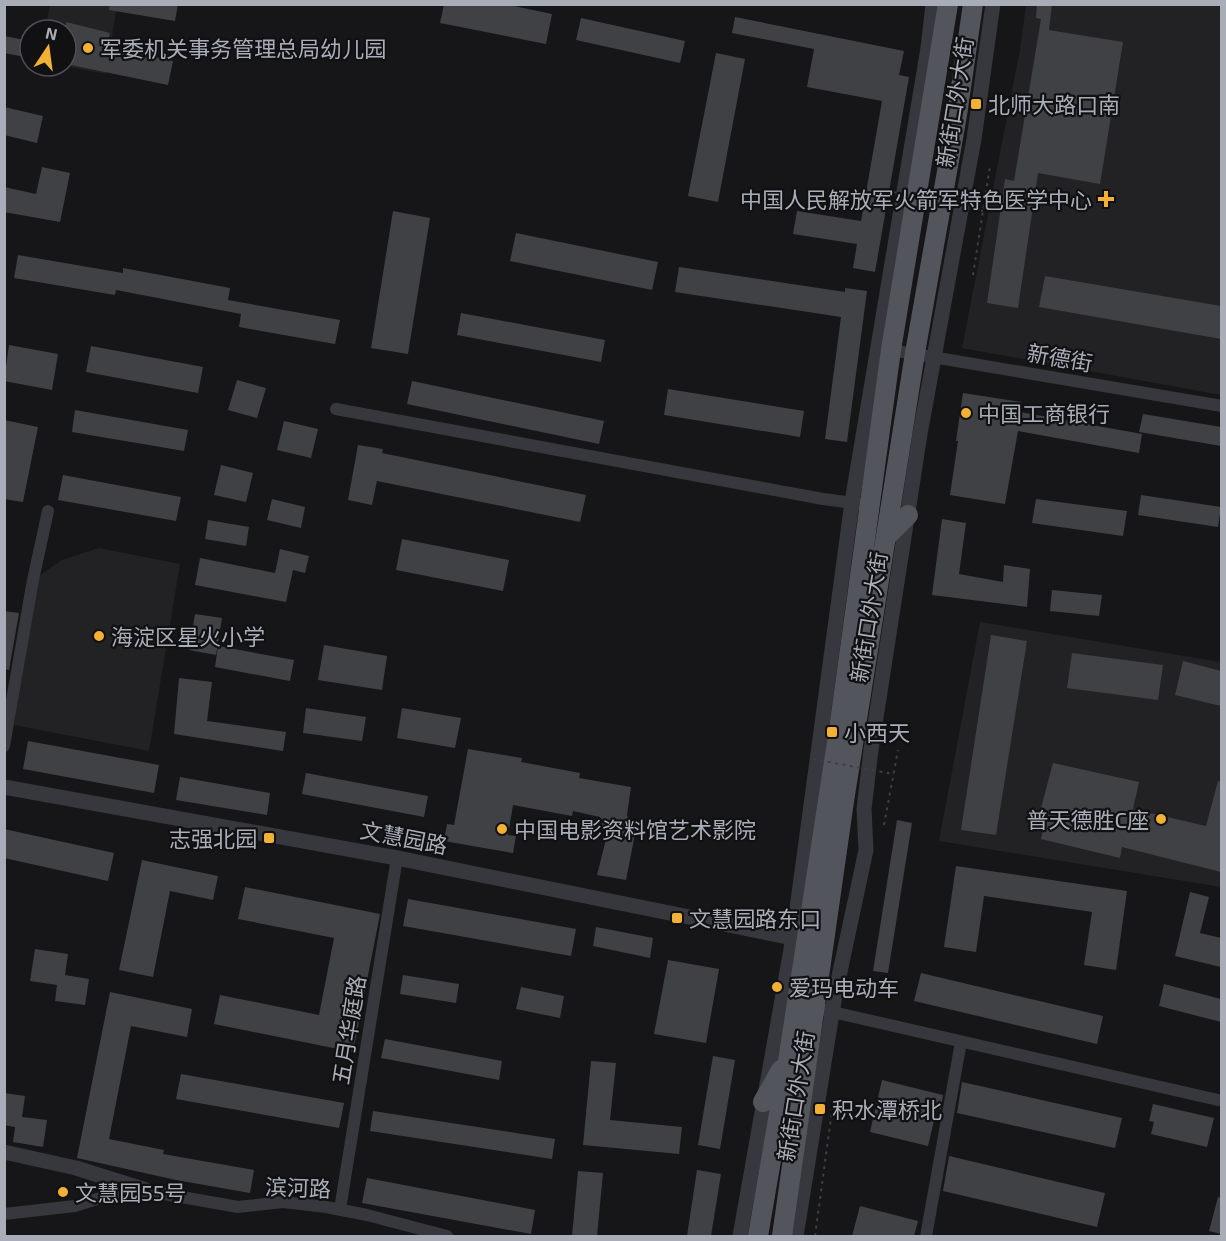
<svg xmlns="http://www.w3.org/2000/svg" width="1226" height="1241" viewBox="0 0 1226 1241" font-family="'Exo 2','Noto Sans SC',sans-serif">
<style>
.built{fill:#222225}
.building{fill:#404145}
.lines{fill:none;stroke-linecap:round;stroke-linejoin:round}
.path{stroke:#3d3f44;stroke-width:2;stroke-dasharray:3 4.5;stroke-linecap:butt}
.minor{stroke:#37383d;stroke-width:12}
.tertiary{stroke:#37383d;stroke-width:15}
.primary{stroke:#53555c;stroke-width:20}
.path-bridge{stroke:#3d3f44;stroke-width:2;stroke-dasharray:3 4.5;stroke-linecap:butt}
.poi-dot{fill:#f2b134;stroke:#111113;stroke-width:2}
.labels{text-anchor:middle;dominant-baseline:central;stroke-width:4.5;stroke-linejoin:round;paint-order:stroke}
.poi-label{font-size:22px;fill:#a8adb8;stroke:#111113;text-anchor:start}
.street-label{font-size:22px;fill:#a8adb8;stroke:#111113}
</style>
<rect width="100%" height="100%" fill="#161618"/>
<g class="built">
<polygon points="50,5 117,5 106,74 66,66 66,30 45,30"/>
<polygon points="1026,5 1221,5 1221,395 962,348 1020,50"/>
<polygon points="99,548 180,564 149,751 14,725 39,576 62,560"/>
<polygon points="980,622 1221,662 1221,887 939,841"/>
</g>
<g class="building">
<polygon points="110,4 178,4 175,21 109,10"/>
<polygon points="444,4 505,4 552,14 546,44 440,23"/>
<polygon points="1037,4 1052,4 1049,30 1123,42 1100,184 1038,173 1018,308 987,303 1005,179 1014,181 1041,19 1036,18"/>
<polygon points="735,17 904,51 899,75 909,77 875,272 853,268 857,244 793,234 797,211 861,221 882,101 807,87 814,49 732,33"/>
<polygon points="581,18 685,41 680,63 576,40"/>
<polygon points="66,22 110,33 107,46 173,61 168,85 66,64"/>
<polygon points="4,36 30,41 30,58 4,53"/>
<polygon points="716,53 745,59 718,202 688,196"/>
<polygon points="4,107 43,116 37,143 4,135"/>
<polygon points="42,167 70,173 60,222 4,212 4,187 36,194"/>
<polygon points="393,211 430,218 408,354 371,348"/>
<polygon points="516,233 658,262 652,290 510,261"/>
<polygon points="18,255 123,273 123,268 230,288 228,300 340,320 335,344 239,327 241,314 116,290 115,295 14,278"/>
<polygon points="679,267 845,292 845,288 867,291 847,442 825,439 841,317 675,292"/>
<polygon points="1045,276 1221,306 1221,339 1039,307"/>
<polygon points="461,313 605,340 601,362 457,335"/>
<polygon points="9,345 58,354 52,390 4,381"/>
<polygon points="91,346 203,367 198,393 86,372"/>
<polygon points="237,380 266,388 257,418 228,410"/>
<polygon points="412,381 604,421 599,444 407,404"/>
<polygon points="668,389 804,411 800,437 664,415"/>
<polygon points="963,393 1022,402 1020,412 1142,434 1139,453 1018,431 1005,504 950,495 958,441 956,441"/>
<polygon points="75,410 188,430 184,451 72,432"/>
<polygon points="1143,414 1221,427 1221,446 1139,432"/>
<polygon points="4,420 38,427 23,502 4,499"/>
<polygon points="284,421 318,429 311,458 277,450"/>
<polygon points="358,445 383,449 382,453 586,495 580,522 377,481 372,505 348,500"/>
<polygon points="221,465 253,473 246,502 214,495"/>
<polygon points="63,475 181,497 176,521 58,500"/>
<polygon points="1141,495 1221,507 1218,527 1138,515"/>
<polygon points="272,499 305,507 301,528 267,520"/>
<polygon points="1036,499 1127,511 1123,536 1032,523"/>
<polygon points="942,519 966,523 959,574 1003,582 1004,565 1030,569 1027,607 932,595"/>
<polygon points="208,520 249,527 246,546 205,539"/>
<polygon points="402,539 509,560 503,591 396,570"/>
<polygon points="280,549 309,556 305,573 293,570 286,602 195,585 200,558 275,573"/>
<polygon points="1052,590 1102,595 1099,616 1050,611"/>
<polygon points="4,611 19,613 9,670 4,669"/>
<polygon points="195,614 222,618 216,655 189,650"/>
<polygon points="991,635 1027,641 996,835 961,830"/>
<polygon points="324,645 387,656 382,690 318,680"/>
<polygon points="218,646 294,660 290,681 215,667"/>
<polygon points="1072,653 1163,665 1158,700 1067,688"/>
<polygon points="1183,661 1221,671 1221,706 1175,695"/>
<polygon points="179,678 212,682 207,721 286,732 283,751 174,734"/>
<polygon points="306,708 366,717 362,741 303,733"/>
<polygon points="402,708 461,718 455,748 397,738"/>
<polygon points="28,741 159,765 154,793 23,769"/>
<polygon points="468,749 522,758 521,762 580,773 579,778 631,787 627,815 631,828 636,829 626,880 597,875 606,839 600,817 573,811 572,816 513,805 508,835 516,836 513,853 444,841 447,824 454,825"/>
<polygon points="1053,763 1139,782 1133,809 1206,826 1218,781 1221,782 1221,872 1122,847 1120,858 1041,839 1047,810 1041,808"/>
<polygon points="306,773 428,796 424,817 302,794"/>
<polygon points="180,777 270,793 267,815 176,800"/>
<polygon points="897,820 912,823 888,973 873,971"/>
<polygon points="4,829 114,853 108,881 4,858"/>
<polygon points="142,860 218,876 213,900 170,891 153,977 119,970"/>
<polygon points="956,866 1127,891 1116,970 1084,965 1092,912 984,896 976,952 944,947"/>
<polygon points="245,887 380,914 353,1052 214,1024 220,995 319,1015 334,938 238,919"/>
<polygon points="1190,892 1209,897 1200,933 1221,938 1221,967 1175,956"/>
<polygon points="408,899 576,929 571,956 403,926"/>
<polygon points="596,927 653,938 650,958 593,946"/>
<polygon points="35,949 68,954 65,975 89,979 85,1005 55,1001 57,985 30,981"/>
<polygon points="668,960 719,969 706,1043 654,1034"/>
<polygon points="921,973 1103,1016 1097,1044 914,1001"/>
<polygon points="403,975 459,984 456,1003 400,994"/>
<polygon points="1164,984 1221,999 1221,1022 1159,1006"/>
<polygon points="521,987 564,996 560,1018 516,1009"/>
<polygon points="110,992 192,1009 187,1037 131,1026 109,1139 164,1150 163,1154 254,1170 250,1193 176,1180 77,1158"/>
<polygon points="385,1039 502,1061 499,1080 381,1058"/>
<polygon points="713,1056 735,1060 720,1149 698,1145"/>
<polygon points="591,1061 616,1063 610,1120 682,1127 679,1154 583,1145"/>
<polygon points="181,1074 344,1103 339,1128 176,1099"/>
<polygon points="882,1080 943,1095 941,1109 937,1108 928,1146 870,1132"/>
<polygon points="962,1082 1122,1118 1115,1148 957,1113"/>
<polygon points="4,1093 25,1096 22,1117 47,1120 43,1147 13,1142 15,1127 4,1125"/>
<polygon points="1153,1104 1214,1118 1207,1147 1151,1134 1154,1122 1149,1121"/>
<polygon points="373,1111 555,1139 552,1159 370,1131"/>
<polygon points="949,1156 1105,1193 1097,1227 943,1191"/>
<polygon points="697,1170 721,1174 711,1236 687,1236"/>
<polygon points="578,1171 603,1173 597,1236 572,1236"/>
<polygon points="367,1178 535,1210 531,1234 362,1203"/>
<polygon points="1218,1197 1221,1198 1221,1234 1209,1231"/>
<polygon points="860,1206 918,1221 914,1236 852,1236"/>
</g>
<g class="lines">
<g class="path">
<polyline points="973,275 990,166"/>
<polyline points="884,825 898,750"/>
<polyline points="815,1236 833,1103"/>
</g>
<g class="minor">
<polyline points="891,350 1222,406"/>
<polyline points="336,409 823,499 861,504"/>
<polyline points="4,746 33,580 48,511"/>
<polyline points="824,1010 1218,1100"/>
<polyline points="340,1209 397,858"/>
<polyline points="4,1214 75,1206 119,1192 142,1190 238,1207 283,1202 326,1207 367,1215 447,1236"/>
<polyline points="926,1236 961,1042"/>
</g>
<g class="tertiary">
<polyline points="4,787 397,858 793,938"/>
<polyline points="4,1152 76,1168 146,1190"/>
<polyline points="740,1236 793,938 852,502 928,48 933,4"/>
<polyline points="796,1236 835,995 866,850 864,809 871,750 920,434 974,139 993,4"/>
</g>
<g class="primary">
<polyline points="886,537 908,515"/>
<polyline points="763,1102 781,1070"/>
<polyline points="758,1236 789,1055 839,729 891,350 948,4"/>
<polyline points="782,1236 844,801 915,353 957,115 973,4"/>
</g>
<g class="path-bridge">
<polyline points="893,192 983,211"/>
<polyline points="813,759 893,774"/>
</g>
</g>
<g class="poi-dot">
<circle cx="88" cy="48" r="6"/>
<rect x="970" y="98" width="12" height="12" rx="3"/>
<path d="M1103 190h6v6h6v6h-6v6h-6v-6h-6v-6h6z"/>
<circle cx="966" cy="413" r="6"/>
<circle cx="99" cy="636" r="6"/>
<rect x="826" y="726" width="12" height="12" rx="3"/>
<circle cx="1161" cy="819" r="6"/>
<circle cx="502" cy="829" r="6"/>
<rect x="263" y="832" width="12" height="12" rx="3"/>
<rect x="671" y="912" width="12" height="12" rx="3"/>
<circle cx="777" cy="987" r="6"/>
<rect x="814" y="1103" width="12" height="12" rx="3"/>
<circle cx="63" cy="1192" r="6"/>
</g>
<g class="labels">
<g class="poi-label">
<text x="100" y="48">军委机关事务管理总局幼儿园</text>
<text x="988" y="104">北师大路口南</text>
<text x="1092" y="199" text-anchor="end">中国人民解放军火箭军特色医学中心</text>
<text x="978" y="413">中国工商银行</text>
<text x="111" y="636">海淀区星火小学</text>
<text x="844" y="732">小西天</text>
<text x="1149" y="819" text-anchor="end">普天德胜C座</text>
<text x="514" y="829">中国电影资料馆艺术影院</text>
<text x="257" y="838" text-anchor="end">志强北园</text>
<text x="689" y="918">文慧园路东口</text>
<text x="789" y="987">爱玛电动车</text>
<text x="832" y="1109">积水潭桥北</text>
<text x="75" y="1192">文慧园55号</text>
</g>
<g class="street-label">
<text transform="translate(954 102) rotate(-81)">新街口外大街</text>
<text transform="translate(1060 357) rotate(10)">新德街</text>
<text transform="translate(868 617) rotate(-81)">新街口外大街</text>
<text transform="translate(404 837) rotate(11)">文慧园路</text>
<text transform="translate(348 1030) rotate(-81)">五月华庭路</text>
<text transform="translate(795 1096) rotate(-81)">新街口外大街</text>
<text transform="translate(298 1187) rotate(2)">滨河路</text>
</g>
</g>
<rect width="1226" height="1241" fill="none" stroke="#a8adb8" stroke-width="12"/>
<g transform="translate(48 48) rotate(13)"><circle r="28" fill="#111113" stroke="#4d4f55" stroke-width="1.5"/>
<path d="M0-4.5L10 22L0 15L-10 22Z" fill="#f2b134"/>
<text y="-9" font-size="16" font-weight="bold" text-anchor="middle" fill="#a8adb8">N</text>
</g>
</svg>
